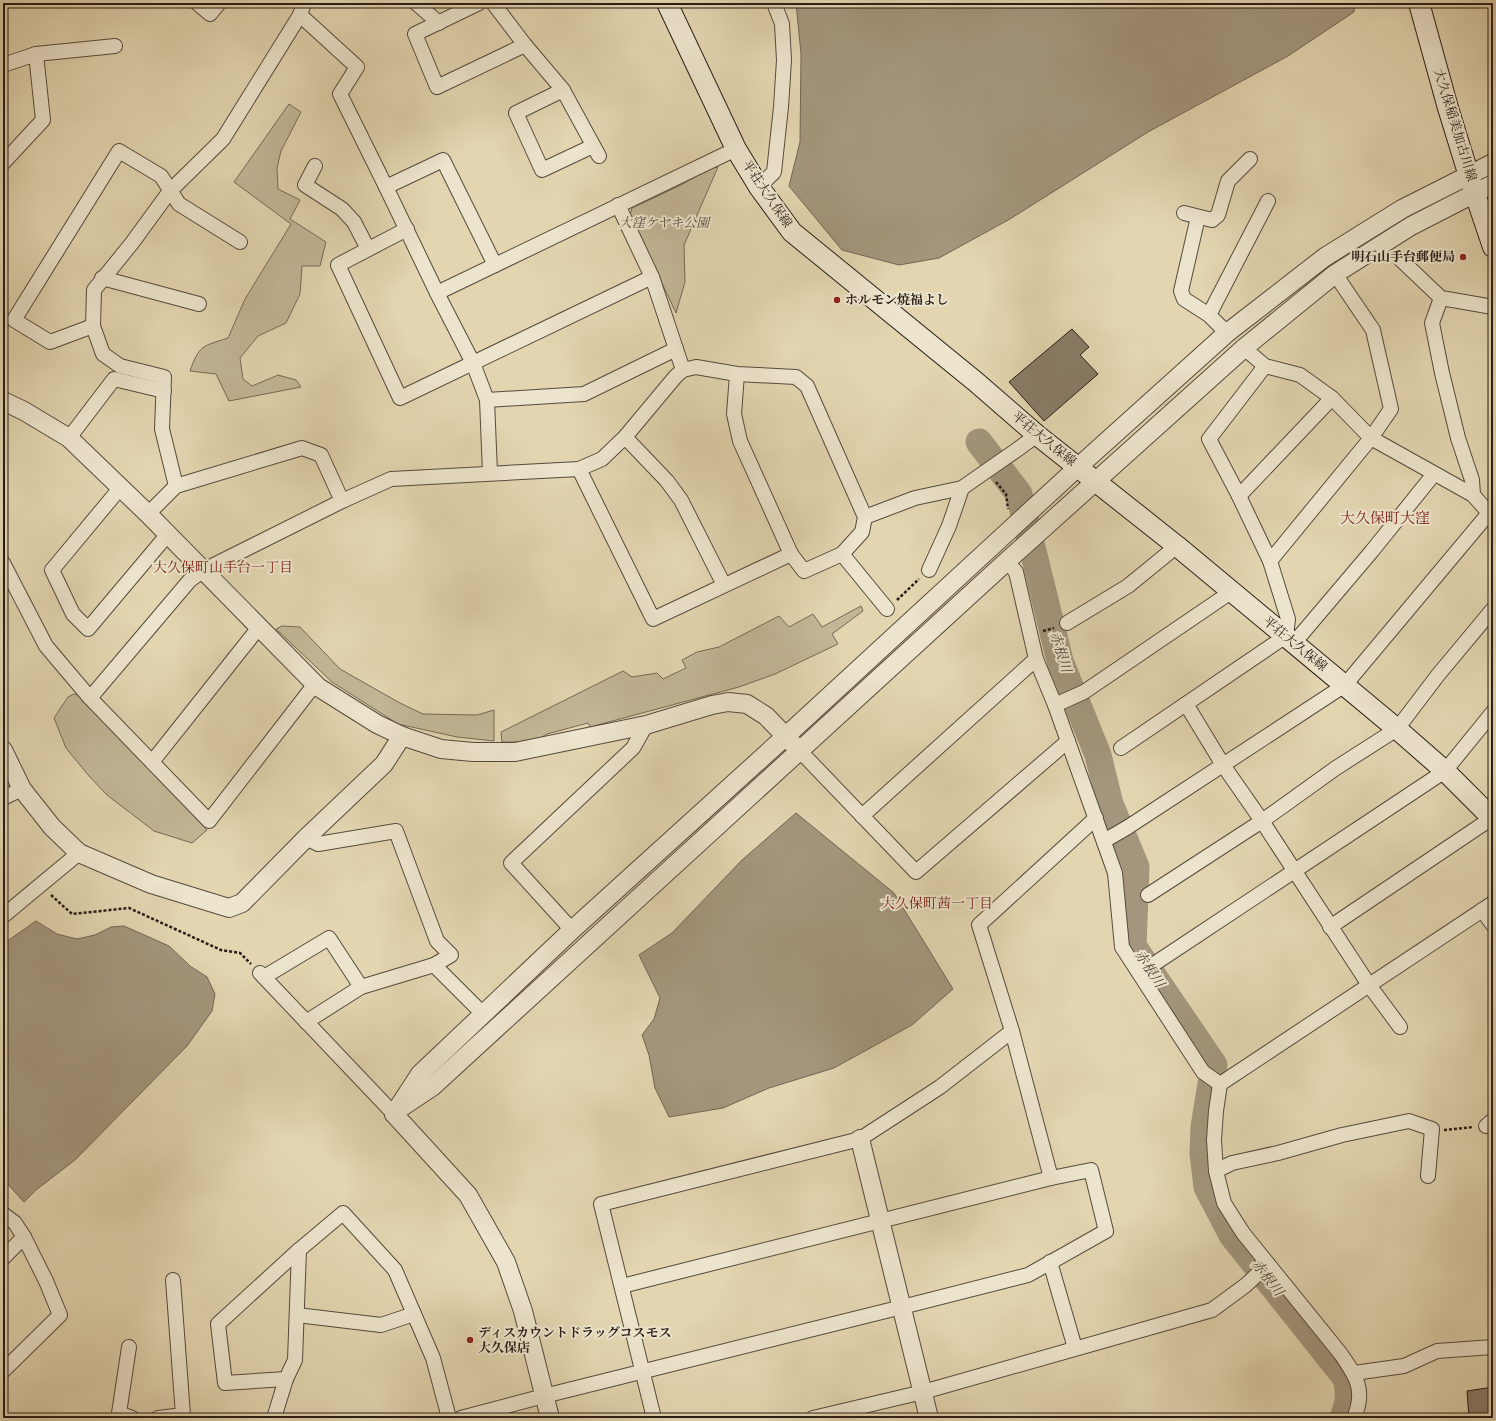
<svg xmlns="http://www.w3.org/2000/svg" width="1496" height="1421" viewBox="0 0 1496 1421" font-family="'Libre Bodoni','Noto Serif JP',serif">
<style>
.green{fill:#c2b696;stroke:#756956}
.water{fill:#a3967c;stroke:#726554}
.lines{fill:none;stroke-linecap:round;stroke-linejoin:round}
.river{stroke:#a3967c;stroke-width:27}
.building{fill:#897c67;stroke:#281c17}
.minor-casing{stroke:#564a3d;stroke-width:16}
.tertiary-casing{stroke:#564a3d;stroke-width:20}
.secondary-casing{stroke:#281c17;stroke-width:22}
.path{stroke:#281c17;stroke-width:2.5;stroke-dasharray:3 2;stroke-linecap:butt}
.minor{stroke:#ece4cc;stroke-width:14}
.tertiary{stroke:#ece4cc;stroke-width:18}
.secondary{stroke:#ece4cc;stroke-width:20}
.poi-dot{fill:#8f2418;stroke:#ece4cc;stroke-width:1.5}
.labels{text-anchor:middle;dominant-baseline:central;stroke-width:4;stroke-linejoin:round;paint-order:stroke}
.street-label{font-size:13px;fill:#281c17;stroke:#ece4cc}
.park-label{font-size:13px;font-style:italic;fill:#564a3d;stroke:#ece4cc}
.poi-label{font-size:13px;font-weight:bold;fill:#281c17;stroke:#ece4cc;text-anchor:start}
.neighbourhood-label{font-size:14px;fill:#7a1f14;stroke:#ece4cc}
.water-label{font-size:14px;font-style:italic;fill:#53473a;stroke:#ece4cc}
.quarter-label{font-size:15px;fill:#7a1f14;stroke:#ece4cc}
</style>
<rect width="100%" height="100%" fill="#e2d5b0"/>
<filter id="stains"><feTurbulence type="fractalNoise" baseFrequency=".005" numOctaves="4"/><feColorMatrix values="0 0 0 0 .2 0 0 0 0 .09 0 0 0 0 .02 0 0 0 .5 -.17"/></filter>
<radialGradient id="worn" r=".72"><stop offset=".6" stop-color="#630" stop-opacity="0"/><stop offset="1" stop-color="#630" stop-opacity=".3"/></radialGradient>
<g class="green">
<path d="M289,104l12,8 -20,39 -4,17 1,21 22,11 -10,19 36,23 -6,24h-18l-2,28 -14,29 -28,13 -18,22 3,21 9,7 26,-11 18,5 5,7 -72,14 -13,-27 -26,-3c9,-26 13,-25 38,-33l17,-39 46,-75 -57,-42z"/>
<polygon points="718,167 684,245 685,282 676,313 630,215 632,208 679,186 709,169"/>
<polygon points="861,606 863,611 832,634 838,644 775,674 739,687 590,727 588,723 547,734 540,738 518,742 502,742 501,732 623,671 632,677 657,673 663,679 686,668 682,660 697,652 719,647 779,616 789,627 813,614 822,627"/>
<polygon points="282,626 300,627 340,669 400,703 423,714 477,715 494,710 494,741 457,737 398,724 332,682 276,629"/>
<polygon points="74,694 79,695 157,772 207,830 192,843 154,831 107,795 89,776 66,748 54,718 68,697"/>
</g>
<g class="water">
<polygon points="796,3 1355,3 1354,12 1288,56 1148,132 1010,219 939,258 899,265 842,250 789,186 800,142 801,54"/>
<polygon points="796,813 894,893 953,989 912,1025 834,1068 769,1088 723,1108 669,1117 655,1088 649,1055 642,1035 654,1019 660,998 639,955 672,933 742,860"/>
<polygon points="36,921 57,934 77,939 95,935 111,927 124,926 169,946 190,966 207,977 215,994 212,1011 187,1046 75,1160 36,1190 24,1202 3,1179 3,944"/>
</g>
<g class="lines">
<path class="river" d="M979,442l40,52 41,167 38,94 12,49 26,63 -3,79 81,119 -10,62 -1,27 4,33 25,48 114,143c4,18 3,23 -3,40"/>
</g>
<g class="building">
<polygon points="1072,329 1089,347 1080,355 1098,374 1044,421 1009,382"/>
<polygon points="1493,1387 1493,1414 1469,1418 1467,1391"/>
</g>
<g class="lines">
<defs>
<g id="minor">
<polyline points="197,3 210,14 219,3"/>
<polyline points="416,3 439,23"/>
<polyline points="479,3 415,34 437,87 525,45"/>
<polyline points="493,3 525,45 563,90 599,156"/>
<polyline points="300,15 357,67 340,94 386,187 437,293"/>
<polyline points="3,65 36,54 115,46"/>
<polyline points="563,90 516,113 542,170 593,146"/>
<polyline points="3,163 43,120 36,54"/>
<polyline points="315,166 305,185 342,209 354,222 368,249"/>
<polyline points="386,187 443,160 495,265"/>
<polyline points="759,187 774,172 781,107 784,60 782,24 774,3"/>
<polyline points="618,205 652,277 683,370"/>
<polyline points="1184,213 1212,220 1218,215 1228,181 1250,159"/>
<polyline points="1198,217 1181,291 1184,299 1209,315 1227,333"/>
<polyline points="407,229 338,265 400,398 652,277"/>
<polyline points="1400,259 1441,298 1493,307"/>
<polyline points="102,278 199,304"/>
<polyline points="1441,298 1432,323 1442,373 1458,438 1472,480 1473,495"/>
<polyline points="1209,315 1268,201"/>
<polyline points="93,326 50,342 14,320 119,151 161,176 179,204 240,242"/>
<polyline points="1244,348 1265,366 1300,375 1332,398 1371,438 1473,495 1489,513 1493,519"/>
<polyline points="737,374 734,414 740,441 791,554 804,571 842,554"/>
<polyline points="487,400 584,394 676,349"/>
<polyline points="625,437 667,481 681,500 724,585"/>
<polyline points="69,438 114,379 164,391"/>
<polyline points="579,469 653,619 791,554"/>
<polyline points="490,473 487,400 473,363 437,293 736,149"/>
<polyline points="176,486 162,429 164,377 120,366 103,354 93,326 94,290 132,243 170,191 223,139 300,15 304,3"/>
<polyline points="121,487 52,570 73,614 88,629 168,534"/>
<polyline points="1239,496 1332,398"/>
<polyline points="148,514 176,486 302,448 321,455 342,501"/>
<polyline points="865,517 915,498 962,488"/>
<polyline points="1007,561 1016,572 1036,659 1055,705 1115,873 1122,947 1203,1072 1220,1084"/>
<polyline points="1270,561 1371,438 1391,409 1373,330 1335,274"/>
<polyline points="3,563 46,646 90,698 209,821 315,684"/>
<polyline points="929,570 949,526 962,488 1018,449 1037,435"/>
<polyline points="1067,623 1128,586 1177,546"/>
<polyline points="1294,643 1372,551 1434,474"/>
<polyline points="90,698 190,580 204,570 342,501 391,479 579,469 602,459 625,437 676,376 683,370 696,367 737,374 796,377 807,386 865,517 862,532 842,554 887,609"/>
<polyline points="1186,704 1223,765 1262,821 1369,985 1400,1027"/>
<polyline points="1055,705 1084,692 1231,592"/>
<polyline points="1121,748 1286,636 1288,619 1270,561 1239,496 1209,439 1265,366"/>
<polyline points="799,750 916,872 1068,741"/>
<polyline points="152,762 260,626"/>
<polyline points="3,798 22,789"/>
<polyline points="862,816 1036,659"/>
<polyline points="306,838 318,844 396,831 437,941 451,955 434,965 361,987 306,1022"/>
<polyline points="1104,841 1128,827 1345,685 1489,513"/>
<polyline points="1148,895 1262,821 1336,768 1397,729 1438,675 1493,609"/>
<polyline points="1482,910 1493,925"/>
<polyline points="3,916 79,853"/>
<polyline points="1330,927 1492,818 1493,816"/>
<polyline points="572,930 511,863 633,748 646,725"/>
<polyline points="1154,964 1445,771 1493,712"/>
<polyline points="434,965 483,1014"/>
<polyline points="260,973 394,1114"/>
<polyline points="264,977 329,938 361,987"/>
<polyline points="1486,1126 1493,1120"/>
<polyline points="1216,1171 1232,1163 1278,1153 1342,1135 1409,1121 1432,1129 1428,1176"/>
<polyline points="3,1214 15,1223 24,1237 46,1281 60,1315 3,1371"/>
<polyline points="3,1258 24,1237"/>
<polyline points="1050,1262 1075,1348"/>
<polyline points="622,1286 1051,1178"/>
<polyline points="297,1315 381,1325 414,1314"/>
<polyline points="129,1347 119,1413 132,1418"/>
<polyline points="1354,1373 1404,1366 1437,1351 1493,1347"/>
<polyline points="286,1379 225,1383 218,1324 299,1250 343,1213 395,1270 433,1358 449,1418"/>
<polyline points="158,1418 183,1415 173,1280"/>
<polyline points="274,1418 286,1379 295,1360 299,1250"/>
<polyline points="461,1418 544,1396 902,1307 1028,1275 1106,1231 1091,1170 1051,1178 1012,1031"/>
<polyline points="654,1418 601,1204 860,1139 940,1087 1012,1031 979,925 1096,818"/>
<polyline points="813,1418 923,1392 1212,1310 1246,1285 1268,1264"/>
<path d="M1354,1418c12,-28 2,-42 -14,-65l-97,-120 -19,-30 -8,-32 -2,-31 2,-29 4,-27 273,-181"/>
</g>
<g id="tertiary">
<polyline points="3,401 24,411 69,438 148,514 318,687 377,724 402,736 441,749 473,752 515,752 646,725 712,705 728,702 747,704 766,716 794,745"/>
<polyline points="3,750 22,789 52,827 79,853 151,884 229,908 242,903 306,838 384,764 402,736"/>
<polyline points="402,1107 432,1087 1007,561 1244,348 1335,274 1411,226 1493,184"/>
<polyline points="394,1114 420,1074 572,930 786,736 1078,467 1227,333 1325,257 1402,209 1493,163"/>
<polyline points="394,1114 468,1195 506,1262 523,1311 550,1418"/>
<polyline points="860,1139 929,1418"/>
</g>
<g id="secondary">
<polyline points="667,3 736,149 759,187 792,232 976,382 1037,435 1177,546 1397,729 1445,771 1493,819"/>
<polyline points="1419,3 1448,108 1469,176 1493,247"/>
</g>
</defs>
<use href="#minor" class="minor-casing"/>
<use href="#tertiary" class="tertiary-casing"/>
<use href="#secondary" class="secondary-casing"/>
<g class="path">
<polyline points="996,482 1006,494 1008,509"/>
<polyline points="897,600 919,579"/>
<polyline points="1043,631 1054,628"/>
<polyline points="51,895 72,914 129,908 221,950 240,953 251,964"/>
<polyline points="1444,1130 1473,1127"/>
</g>
<use href="#minor" class="minor"/>
<use href="#tertiary" class="tertiary"/>
<use href="#secondary" class="secondary"/>
</g>
<g class="poi-dot">
<circle cx="1463" cy="257" r="4"/>
<circle cx="837" cy="300" r="4"/>
<circle cx="470" cy="1340" r="4"/>
</g>
<g class="labels">
<g class="street-label">
<text transform="translate(1455 125) rotate(73)">大久保稲美加古川線</text>
<text transform="translate(767 194) rotate(56)">平荘大久保線</text>
<text transform="translate(1044 439) rotate(39)">平荘大久保線</text>
<text transform="translate(1295 644) rotate(39)">平荘大久保線</text>
</g>
<g class="park-label">
<text x="664" y="223">大窪ケヤキ公園</text>
</g>
<g class="poi-label">
<text x="1455" y="257" text-anchor="end">明石山手台郵便局</text>
<text x="845" y="300">ホルモン焼福よし</text>
<text x="478" y="1333">ディスカウントドラッグコスモス<tspan x="478" dy="15">大久保店</tspan></text>
</g>
<g class="neighbourhood-label">
<text x="223" y="568">大久保町山手台一丁目</text>
<text x="937" y="904">大久保町茜一丁目</text>
</g>
<g class="water-label">
<text transform="translate(1060 652) rotate(73)">赤根川</text>
<text transform="translate(1149 969) rotate(56)">赤根川</text>
<text transform="translate(1267 1278) rotate(52)">赤根川</text>
</g>
<g class="quarter-label">
<text x="1385" y="518">大久保町大窪</text>
</g>
</g>
<rect width="1496" height="1421" fill="none" stroke="#e2d5b0" stroke-width="16"/>
<rect x="4" y="4" width="1488" height="1413" fill="none" stroke="#281c17" stroke-width="2"/>
<rect x="8" y="8" width="1480" height="1405" fill="none" stroke="#281c17"/>
<rect width="100%" height="100%" filter="url(#stains)"/>
<rect width="100%" height="100%" fill="url(#worn)"/>
</svg>
